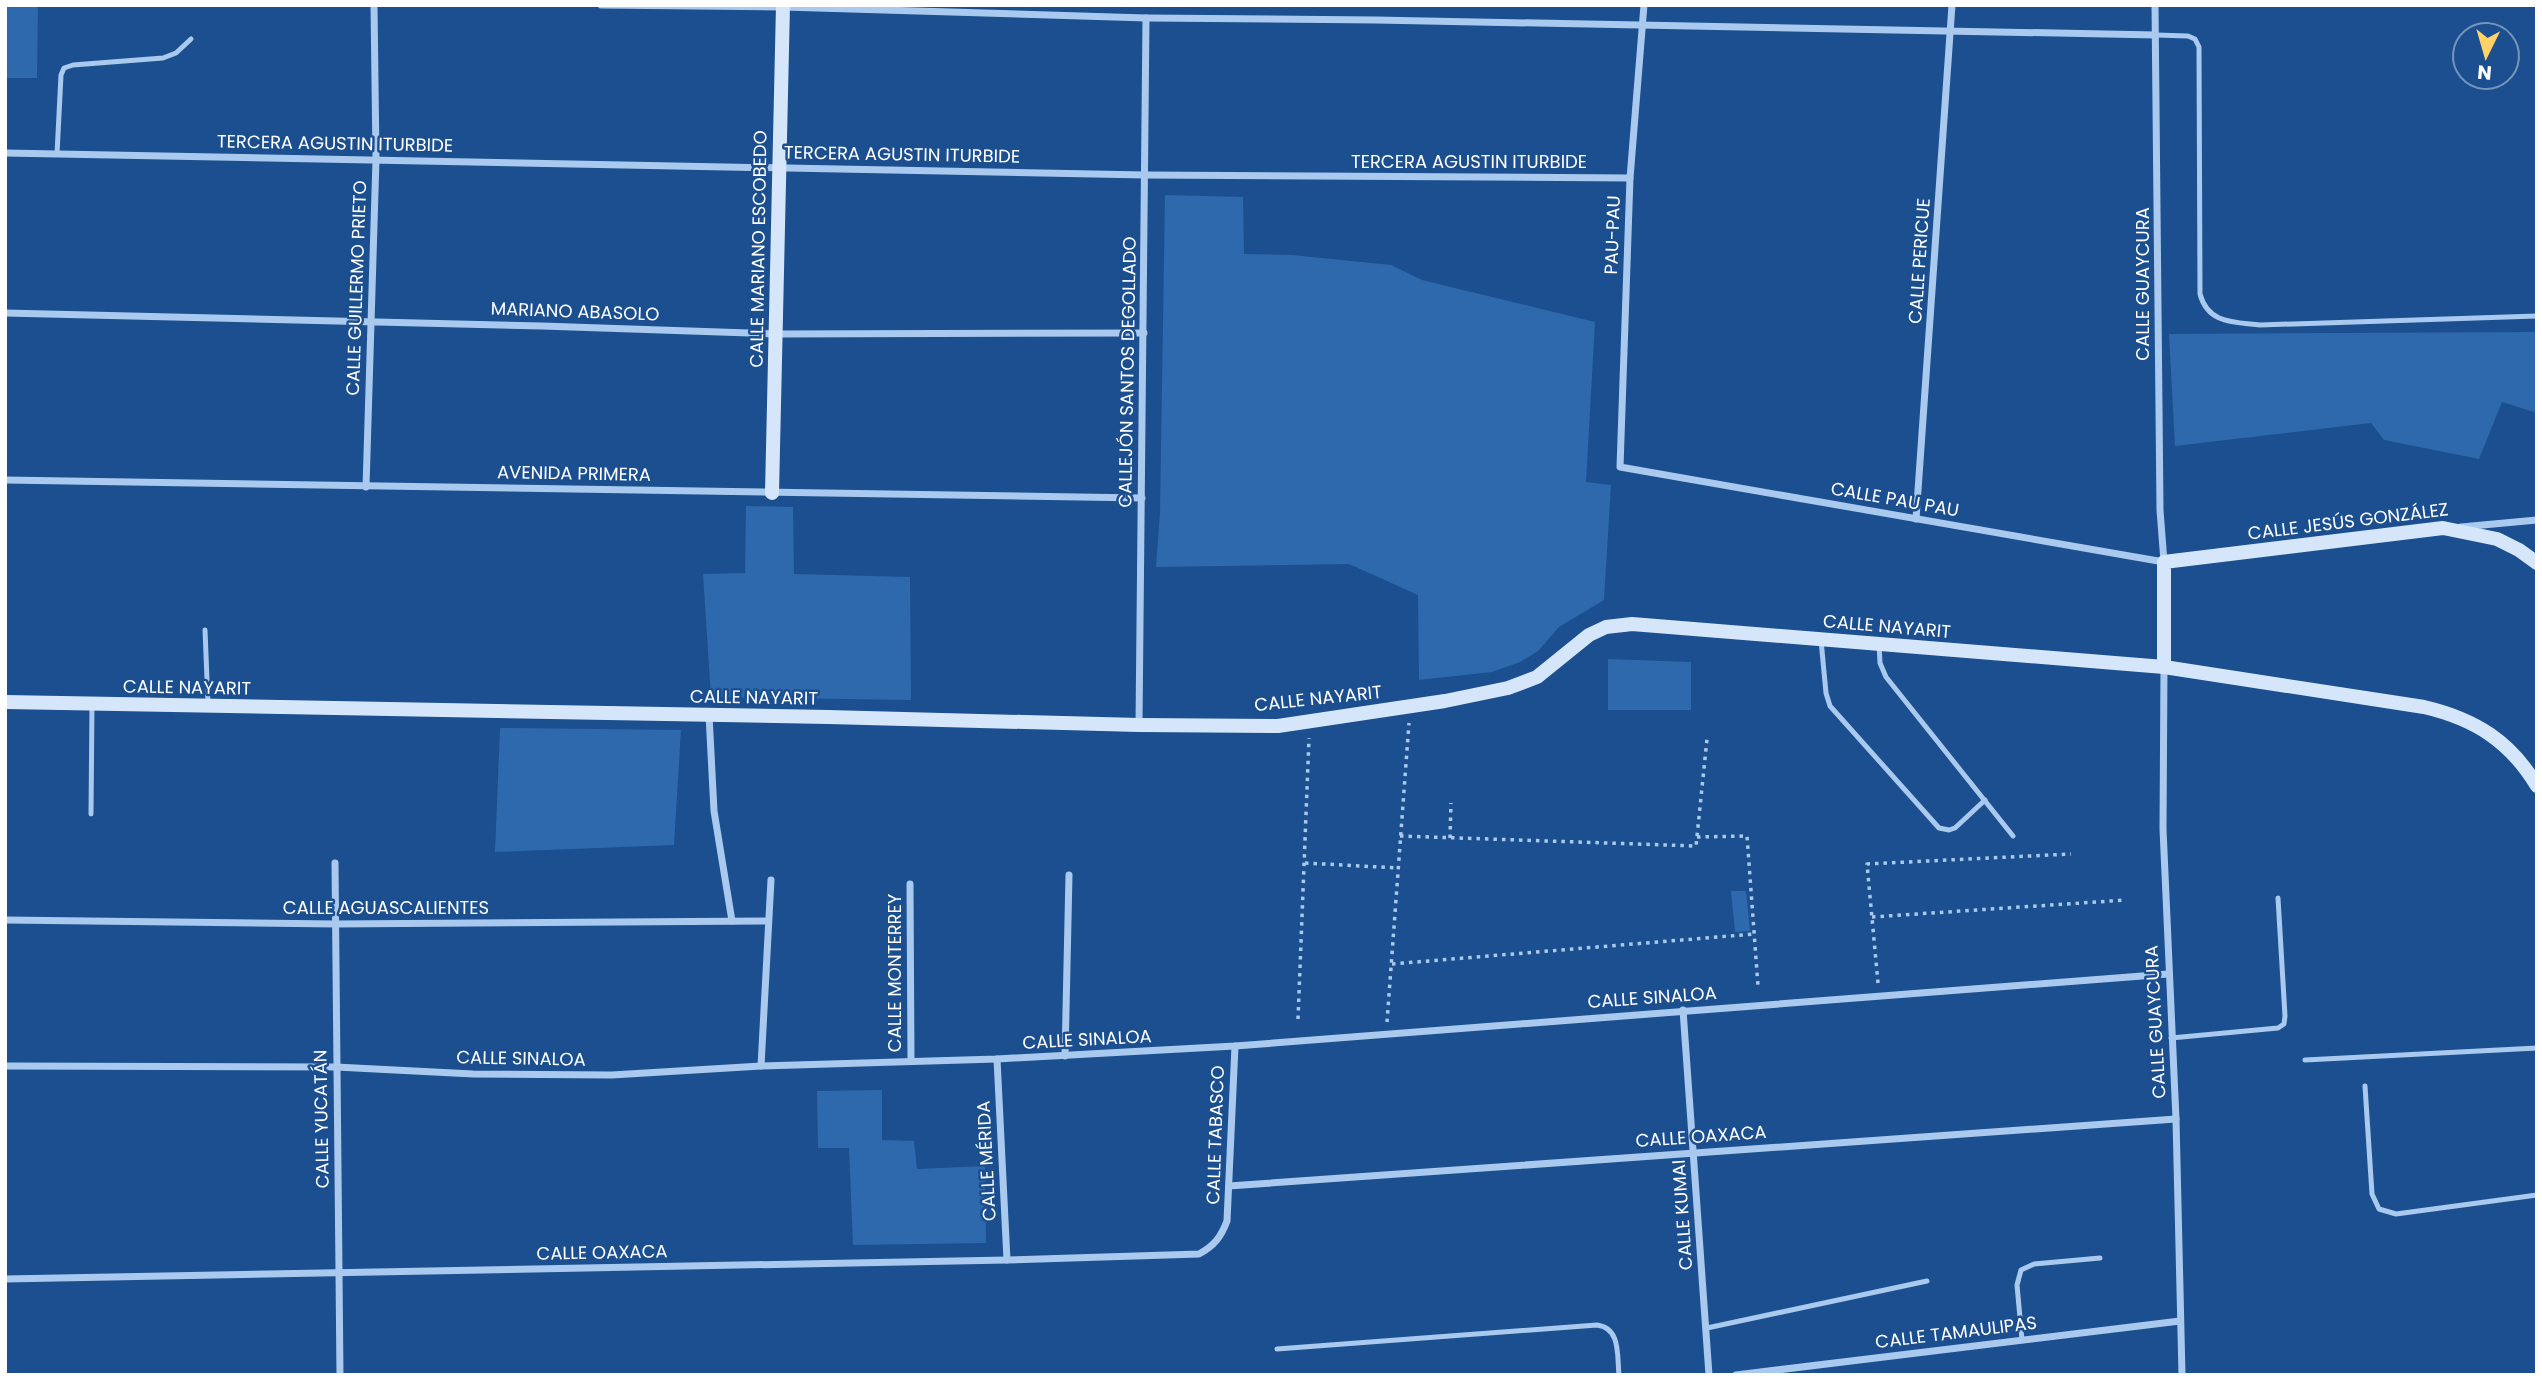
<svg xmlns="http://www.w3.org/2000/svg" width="2542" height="1380" viewBox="0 0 2542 1380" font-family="Poppins,sans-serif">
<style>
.green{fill:#2e69ad}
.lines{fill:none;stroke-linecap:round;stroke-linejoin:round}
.path{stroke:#a9c9ee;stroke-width:3.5;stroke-dasharray:3.5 5;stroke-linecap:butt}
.lane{stroke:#a9c9ee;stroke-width:5}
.street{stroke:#a9c9ee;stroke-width:7}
.secondary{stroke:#d6e6fa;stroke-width:14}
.labels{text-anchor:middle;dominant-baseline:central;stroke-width:5;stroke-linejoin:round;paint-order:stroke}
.street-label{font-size:18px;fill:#fff;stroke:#1b4f8f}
</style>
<rect width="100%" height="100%" fill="#1b4f8f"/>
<g class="green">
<polygon points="5,5 38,5 37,78 5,78"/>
<polygon points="1165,195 1243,197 1244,254 1292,255 1391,265 1422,280 1595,322 1586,482 1611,485 1604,600 1559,627 1538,651 1520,662 1492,672 1419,680 1418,595 1349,564 1156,567 1160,512"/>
<polygon points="2537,332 2537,413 2502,402 2479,459 2384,440 2371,423 2175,446 2169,334"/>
<polygon points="746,506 793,507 794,574 910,577 911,700 711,697 703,574 745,573"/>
<polygon points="1608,659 1691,662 1691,710 1608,710"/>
<polygon points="500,728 681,730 674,845 495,852"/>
<polygon points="1731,891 1746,891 1750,931 1735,932"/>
<polygon points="882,1090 882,1140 914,1141 917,1169 985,1166 986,1243 853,1245 849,1148 818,1148 817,1091"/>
</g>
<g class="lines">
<g class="path">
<polyline points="1400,836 1696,846 1707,739"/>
<polyline points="1697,837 1747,836 1758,986"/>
<polyline points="1450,838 1451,803"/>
<polyline points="1305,863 1398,868"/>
<polyline points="1872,917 2126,900"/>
<polyline points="1392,964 1754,934"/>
<polyline points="1878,983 1867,864 2071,854"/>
<polyline points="1298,1019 1309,738"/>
<polyline points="1387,1022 1409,723"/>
</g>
<g class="lane">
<path d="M2156,35l32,1 7,3 4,8 1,247c8,30 34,28 60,31l277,-9"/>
<polyline points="57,154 61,75 64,68 73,65 163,58 176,53 191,39"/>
<polyline points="205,630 208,704"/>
<polyline points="1821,640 1826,693 1830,706 1939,828 1949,830 1955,828 1985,800"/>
<polyline points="1879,644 1880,663 1886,677 2013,836"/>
<polyline points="91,814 92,704"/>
<polyline points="2171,1038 2278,1028 2284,1024 2285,1016 2278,898"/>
<polyline points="2305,1060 2537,1048"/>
<polyline points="2365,1086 2372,1194 2379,1209 2396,1214 2537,1195"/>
<polyline points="1707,1328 1927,1281"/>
<polyline points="2022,1340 2017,1285 2021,1270 2034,1264 2100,1258"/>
<path d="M1277,1349l320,-24c24,3 20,31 22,50"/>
</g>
<g class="street">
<polyline points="601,5 783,7 1146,18 1376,20 2156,35"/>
<polyline points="1644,5 1630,178 1620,467 2164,562 2160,510 2155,5"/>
<polyline points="5,153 1145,175 1630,178"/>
<polyline points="5,313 542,326 775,334 1144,333"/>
<polyline points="5,480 1142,498"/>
<polyline points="366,487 376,159 374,5"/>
<polyline points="1916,519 1952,5"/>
<polyline points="2461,527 2537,520"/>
<polyline points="2164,668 2163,829 2176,1119 2182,1375"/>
<polyline points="709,715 714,811 732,921"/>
<polyline points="1139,724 1146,18"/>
<polyline points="335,863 340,1375"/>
<polyline points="910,884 911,1061"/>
<polyline points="5,920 335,924 767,921"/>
<polyline points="1683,1010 1709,1375"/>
<polyline points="1065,1056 1069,875"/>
<polyline points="997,1059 1007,1260"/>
<polyline points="5,1066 336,1067 473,1074 612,1075 761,1066 997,1059 1235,1046 2168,974"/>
<polyline points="761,1066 771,880"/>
<polyline points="1229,1186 2176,1119"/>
<path d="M5,1279l1002,-19 192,-6c15,-8 22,-17 28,-33l8,-175"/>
<polyline points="1736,1375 2180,1321"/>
</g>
<g class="secondary">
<polyline points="772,493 783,5"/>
<polyline points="2164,667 2164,562 2443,528 2497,539 2519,550 2537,563"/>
<path d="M5,702l823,15 311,8 139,1 167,-25 63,-13 29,-11 52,-42 17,-8 26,-3 532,43 260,40c51,12 86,34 113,79"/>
</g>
</g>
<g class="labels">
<g class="street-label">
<text transform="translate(335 143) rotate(1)">TERCERA AGUSTIN ITURBIDE</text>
<text transform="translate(902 154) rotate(1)">TERCERA AGUSTIN ITURBIDE</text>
<text x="1469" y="161">TERCERA AGUSTIN ITURBIDE</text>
<text transform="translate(1612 235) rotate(-88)">PAU-PAU</text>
<text transform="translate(758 249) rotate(-89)">CALLE MARIANO ESCOBEDO</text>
<text transform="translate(1919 261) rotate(-86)">CALLE PERICUE</text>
<text transform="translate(2142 284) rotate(-90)">CALLE GUAYCURA</text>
<text transform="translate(356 288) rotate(-88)">CALLE GUILLERMO PRIETO</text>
<text transform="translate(575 311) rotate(2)">MARIANO ABASOLO</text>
<text transform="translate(1127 372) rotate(-89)">CALLEJÓN SANTOS DEGOLLADO</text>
<text transform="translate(574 473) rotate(1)">AVENIDA PRIMERA</text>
<text transform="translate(1895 499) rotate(10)">CALLE PAU PAU</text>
<text transform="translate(2348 521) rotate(-7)">CALLE JESÚS GONZÁLEZ</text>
<text transform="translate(1887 626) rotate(5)">CALLE NAYARIT</text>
<text transform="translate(187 687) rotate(1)">CALLE NAYARIT</text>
<text transform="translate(754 697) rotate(1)">CALLE NAYARIT</text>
<text transform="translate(1318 698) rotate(-6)">CALLE NAYARIT</text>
<text x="386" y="907">CALLE AGUASCALIENTES</text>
<text transform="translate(894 973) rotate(-90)">CALLE MONTERREY</text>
<text transform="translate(1652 997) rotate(-4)">CALLE SINALOA</text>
<text transform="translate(2155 1022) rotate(-93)">CALLE GUAYCURA</text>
<text transform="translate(1087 1039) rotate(-3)">CALLE SINALOA</text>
<text transform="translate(521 1058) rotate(1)">CALLE SINALOA</text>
<text transform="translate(321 1119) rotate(-91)">CALLE YUCATÁN</text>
<text transform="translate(1215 1135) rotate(-88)">CALLE TABASCO</text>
<text transform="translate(1701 1136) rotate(-4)">CALLE OAXACA</text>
<text transform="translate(986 1161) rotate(-93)">CALLE MÉRIDA</text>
<text transform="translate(1682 1215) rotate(-94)">CALLE KUMAI</text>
<text transform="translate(602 1252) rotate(-1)">CALLE OAXACA</text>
<text transform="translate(1956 1332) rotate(-7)">CALLE TAMAULIPAS</text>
</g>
</g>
<rect width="2542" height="1380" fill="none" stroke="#ffffff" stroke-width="14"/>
<g transform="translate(2486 56) rotate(185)"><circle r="33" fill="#1b4f8f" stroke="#7695bc" stroke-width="2"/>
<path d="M0-5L12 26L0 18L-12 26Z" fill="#ffd166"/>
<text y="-10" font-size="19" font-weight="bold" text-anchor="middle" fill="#ffffff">N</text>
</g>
</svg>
